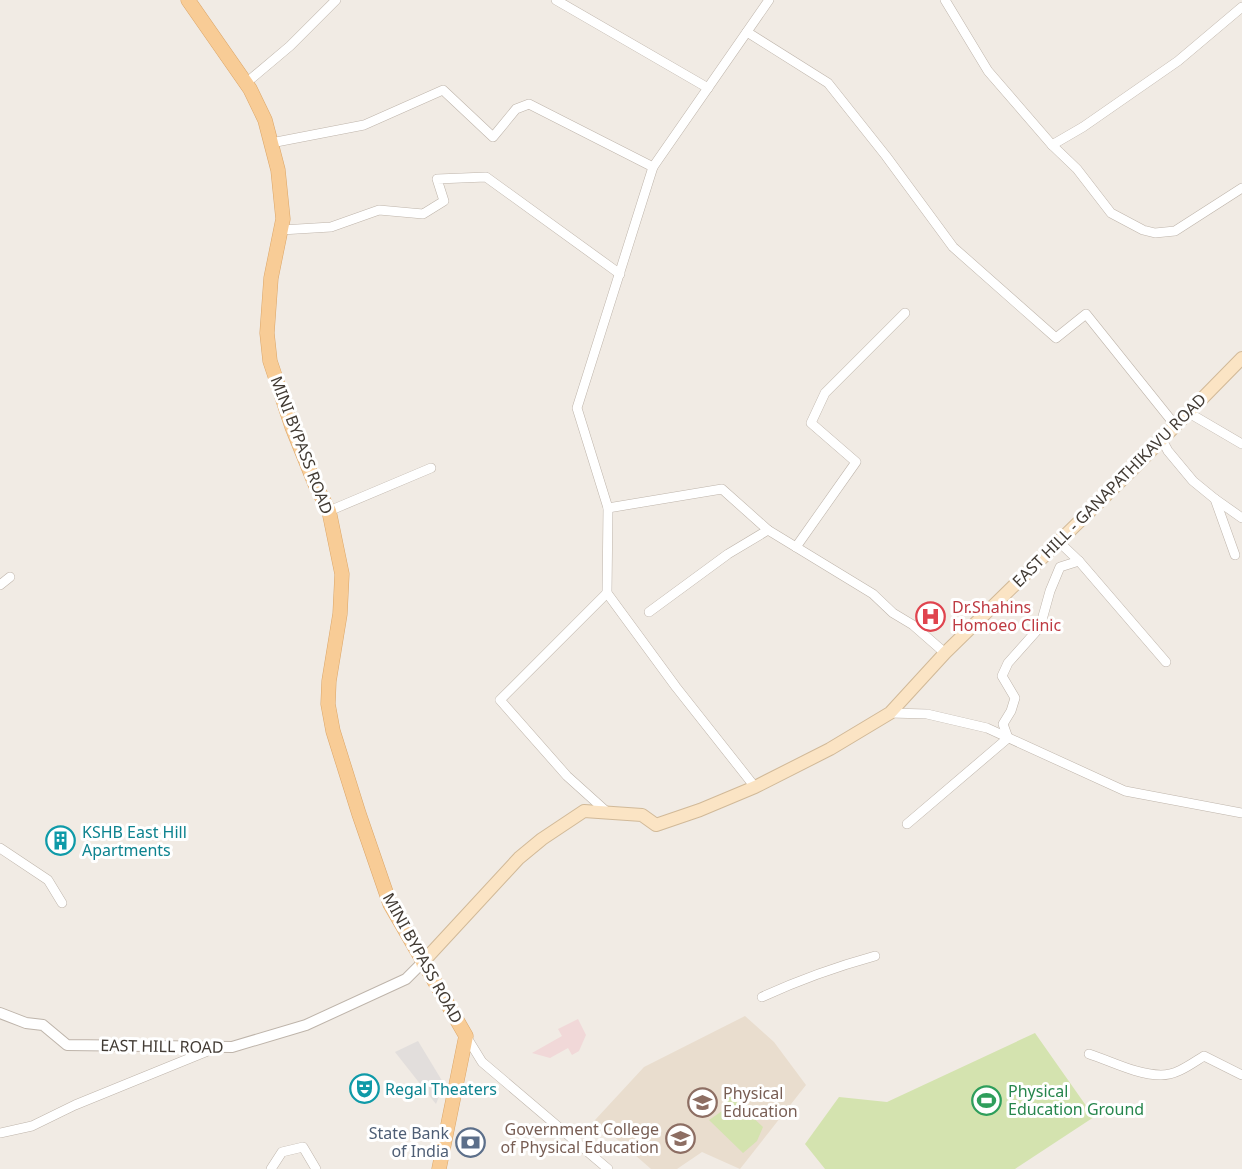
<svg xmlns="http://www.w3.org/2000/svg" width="1242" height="1169" viewBox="0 0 1242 1169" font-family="'Noto Sans',sans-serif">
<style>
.education{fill:#e9ddce}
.medical{fill:#f1d8d8}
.green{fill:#d4e3af}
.parking{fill:#e2dedc}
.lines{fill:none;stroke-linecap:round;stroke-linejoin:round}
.minor-casing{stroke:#beb4aa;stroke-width:10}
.tertiary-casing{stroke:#beb4aa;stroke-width:12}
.secondary-casing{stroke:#d1b998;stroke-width:14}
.primary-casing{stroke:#dba567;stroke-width:15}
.minor{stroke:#fff;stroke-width:9}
.tertiary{stroke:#fff;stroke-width:10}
.secondary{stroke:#fbe4c4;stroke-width:12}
.primary{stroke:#f8cc96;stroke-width:14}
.labels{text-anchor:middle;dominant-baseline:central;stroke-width:6;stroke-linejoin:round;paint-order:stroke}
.street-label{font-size:16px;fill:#423b34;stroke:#fff}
.health-label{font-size:16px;fill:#be3a42;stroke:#fff;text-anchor:start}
.culture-label{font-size:16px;fill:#0d838f;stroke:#fff;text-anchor:start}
.leisure-label{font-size:16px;fill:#27864d;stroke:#fff;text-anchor:start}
.education-label{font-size:16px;fill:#785e54;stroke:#fff;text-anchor:start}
.service-label{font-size:16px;fill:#4e5e75;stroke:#fff;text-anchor:end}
</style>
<rect width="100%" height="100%" fill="#f1ebe4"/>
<polygon class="education" points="745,1016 774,1042 806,1085 740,1169 702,1152 677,1169 651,1169 595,1120 644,1067"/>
<polygon class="medical" points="578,1019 586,1035 579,1051 572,1055 568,1048 550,1058 532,1053 562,1036 558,1029"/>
<g class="green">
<polygon points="1035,1033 1094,1117 1015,1169 825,1169 805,1144 839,1097 887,1102"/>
<polygon points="730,1096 763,1127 757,1141 743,1153 709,1120 722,1111"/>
</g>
<polygon class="parking" points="418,1041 444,1084 436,1104 395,1052"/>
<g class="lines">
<defs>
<g id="minor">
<polyline points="556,0 708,88"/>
<polyline points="945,0 988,71 1052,145 1083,127 1178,61 1242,7"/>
<polyline points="747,32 828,83 886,156 953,247 1056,338 1086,314 1175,425"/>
<polyline points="246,83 290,46 336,0"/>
<polyline points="271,143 364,125 443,90 493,137 516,109 529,104 653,167"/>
<polyline points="1052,145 1077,169 1111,213 1143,230 1155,233 1175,231 1242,188"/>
<polyline points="281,230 331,227 379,210 423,214 444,201 437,179 486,177 620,274"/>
<polyline points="1189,413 1242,444"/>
<polyline points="1162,440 1168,451 1193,481 1215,499 1235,555"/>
<polyline points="1215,499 1242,518"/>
<polyline points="608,508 722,489 768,530"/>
<polyline points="329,511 431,468"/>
<polyline points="1058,541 1079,561 1166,662"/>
<polyline points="796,547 856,462 811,423 825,393 905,313"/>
<polyline points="0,585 10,577"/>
<polyline points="607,593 500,700 567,776 607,812"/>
<polyline points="649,612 728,554 768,530 873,594 893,613 913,625 945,653"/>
<polyline points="890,713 927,714 987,728 1125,791 1242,813"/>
<polyline points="755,787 676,687 607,593 608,508 577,408 653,167 769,0"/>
<polyline points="907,824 1008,738 1003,724 1011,711 1015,698 1002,676 1008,663 1040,627 1050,591 1060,567 1079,561"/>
<polyline points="0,848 48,880 62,903"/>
<path d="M762,997c37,-17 73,-30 113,-41"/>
<polyline points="466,1036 482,1062 608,1169"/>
<path d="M1089,1054c22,7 48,21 72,21 16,0 30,-11 43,-19l38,19"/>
<polyline points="0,1133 32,1126 75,1105 215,1048"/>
<polyline points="271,1169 282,1152 303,1147 316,1169"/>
</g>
<polyline id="tertiary" points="0,1013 26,1023 43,1025 67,1045 232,1047 306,1025 406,979 422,963"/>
<polyline id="secondary" points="422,963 519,858 542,839 584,811 642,815 656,825 700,810 755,787 830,749 890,713 945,653 1134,468 1242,358"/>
<polyline id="primary" points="188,0 250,89 265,120 278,170 283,219 271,278 267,333 270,361 292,427 315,484 329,511 342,574 340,614 329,681 328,704 333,731 359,814 390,904 466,1036 439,1169"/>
</defs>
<use href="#minor" class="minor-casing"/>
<use href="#tertiary" class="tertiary-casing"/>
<use href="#secondary" class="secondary-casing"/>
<use href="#primary" class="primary-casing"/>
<use href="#minor" class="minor"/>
<use href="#tertiary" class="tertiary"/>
<use href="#secondary" class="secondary"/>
<use href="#primary" class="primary"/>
</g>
<defs>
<symbol id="hospital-ring" viewBox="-11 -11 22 22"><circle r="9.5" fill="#fff" stroke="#e0444e" stroke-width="1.5"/><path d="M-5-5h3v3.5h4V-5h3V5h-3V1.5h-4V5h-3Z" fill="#e0444e"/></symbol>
<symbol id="building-ring" viewBox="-11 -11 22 22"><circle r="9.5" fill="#fff" stroke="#0f9aa8" stroke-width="1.5"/><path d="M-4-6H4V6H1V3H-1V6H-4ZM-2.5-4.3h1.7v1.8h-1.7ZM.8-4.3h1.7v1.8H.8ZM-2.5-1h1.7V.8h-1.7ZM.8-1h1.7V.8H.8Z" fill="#0f9aa8"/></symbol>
<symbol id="theatre-ring" viewBox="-11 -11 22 22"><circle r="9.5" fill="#fff" stroke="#0f9aa8" stroke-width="1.5"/><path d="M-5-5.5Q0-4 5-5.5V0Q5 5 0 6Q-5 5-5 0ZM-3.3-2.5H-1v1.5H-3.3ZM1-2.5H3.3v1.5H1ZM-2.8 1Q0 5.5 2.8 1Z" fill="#0f9aa8"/></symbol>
<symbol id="stadium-ring" viewBox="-11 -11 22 22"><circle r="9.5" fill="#fff" stroke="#2e9e5b" stroke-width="1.5"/><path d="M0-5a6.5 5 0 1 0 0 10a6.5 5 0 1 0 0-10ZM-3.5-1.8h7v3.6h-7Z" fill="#2e9e5b"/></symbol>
<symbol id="university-ring" viewBox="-11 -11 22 22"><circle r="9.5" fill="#fff" stroke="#8d6e63" stroke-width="1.5"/><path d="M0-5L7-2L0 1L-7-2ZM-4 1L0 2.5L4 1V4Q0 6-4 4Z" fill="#8d6e63"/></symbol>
<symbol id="bank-ring" viewBox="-11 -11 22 22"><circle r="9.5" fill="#fff" stroke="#5c6f8a" stroke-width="1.5"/><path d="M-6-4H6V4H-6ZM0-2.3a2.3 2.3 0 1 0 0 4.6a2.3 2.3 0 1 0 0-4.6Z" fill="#5c6f8a"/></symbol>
</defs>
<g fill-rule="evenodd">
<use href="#hospital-ring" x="914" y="600" width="33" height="33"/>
<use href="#building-ring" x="44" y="824" width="33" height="33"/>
<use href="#theatre-ring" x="348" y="1072" width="33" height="33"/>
<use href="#stadium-ring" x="970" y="1084" width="33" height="33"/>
<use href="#university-ring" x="686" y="1086" width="33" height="33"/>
<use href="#university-ring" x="664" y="1122" width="33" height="33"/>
<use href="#bank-ring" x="454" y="1126" width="33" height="33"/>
</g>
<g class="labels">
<g class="street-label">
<text transform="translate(302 445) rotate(69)">MINI BYPASS ROAD</text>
<text transform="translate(1109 490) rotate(-45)">EAST HILL - GANAPATHIKAVU ROAD</text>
<text transform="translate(423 958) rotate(61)">MINI BYPASS ROAD</text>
<text transform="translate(162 1046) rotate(1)">EAST HILL ROAD</text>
</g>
<g class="health-label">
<text x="952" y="607">Dr.Shahins<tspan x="952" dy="18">Homoeo Clinic</tspan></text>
</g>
<g class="culture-label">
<text x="82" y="832">KSHB East Hill<tspan x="82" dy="18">Apartments</tspan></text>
<text x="385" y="1089">Regal Theaters</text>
</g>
<g class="leisure-label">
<text x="1008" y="1091">Physical<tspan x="1008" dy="18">Education Ground</tspan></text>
</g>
<g class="education-label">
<text x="723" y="1093">Physical<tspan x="723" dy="18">Education</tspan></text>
<text x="659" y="1129" text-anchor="end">Government College<tspan x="659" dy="18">of Physical Education</tspan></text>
</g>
<g class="service-label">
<text x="449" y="1133">State Bank<tspan x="449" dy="18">of India</tspan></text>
</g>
</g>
</svg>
